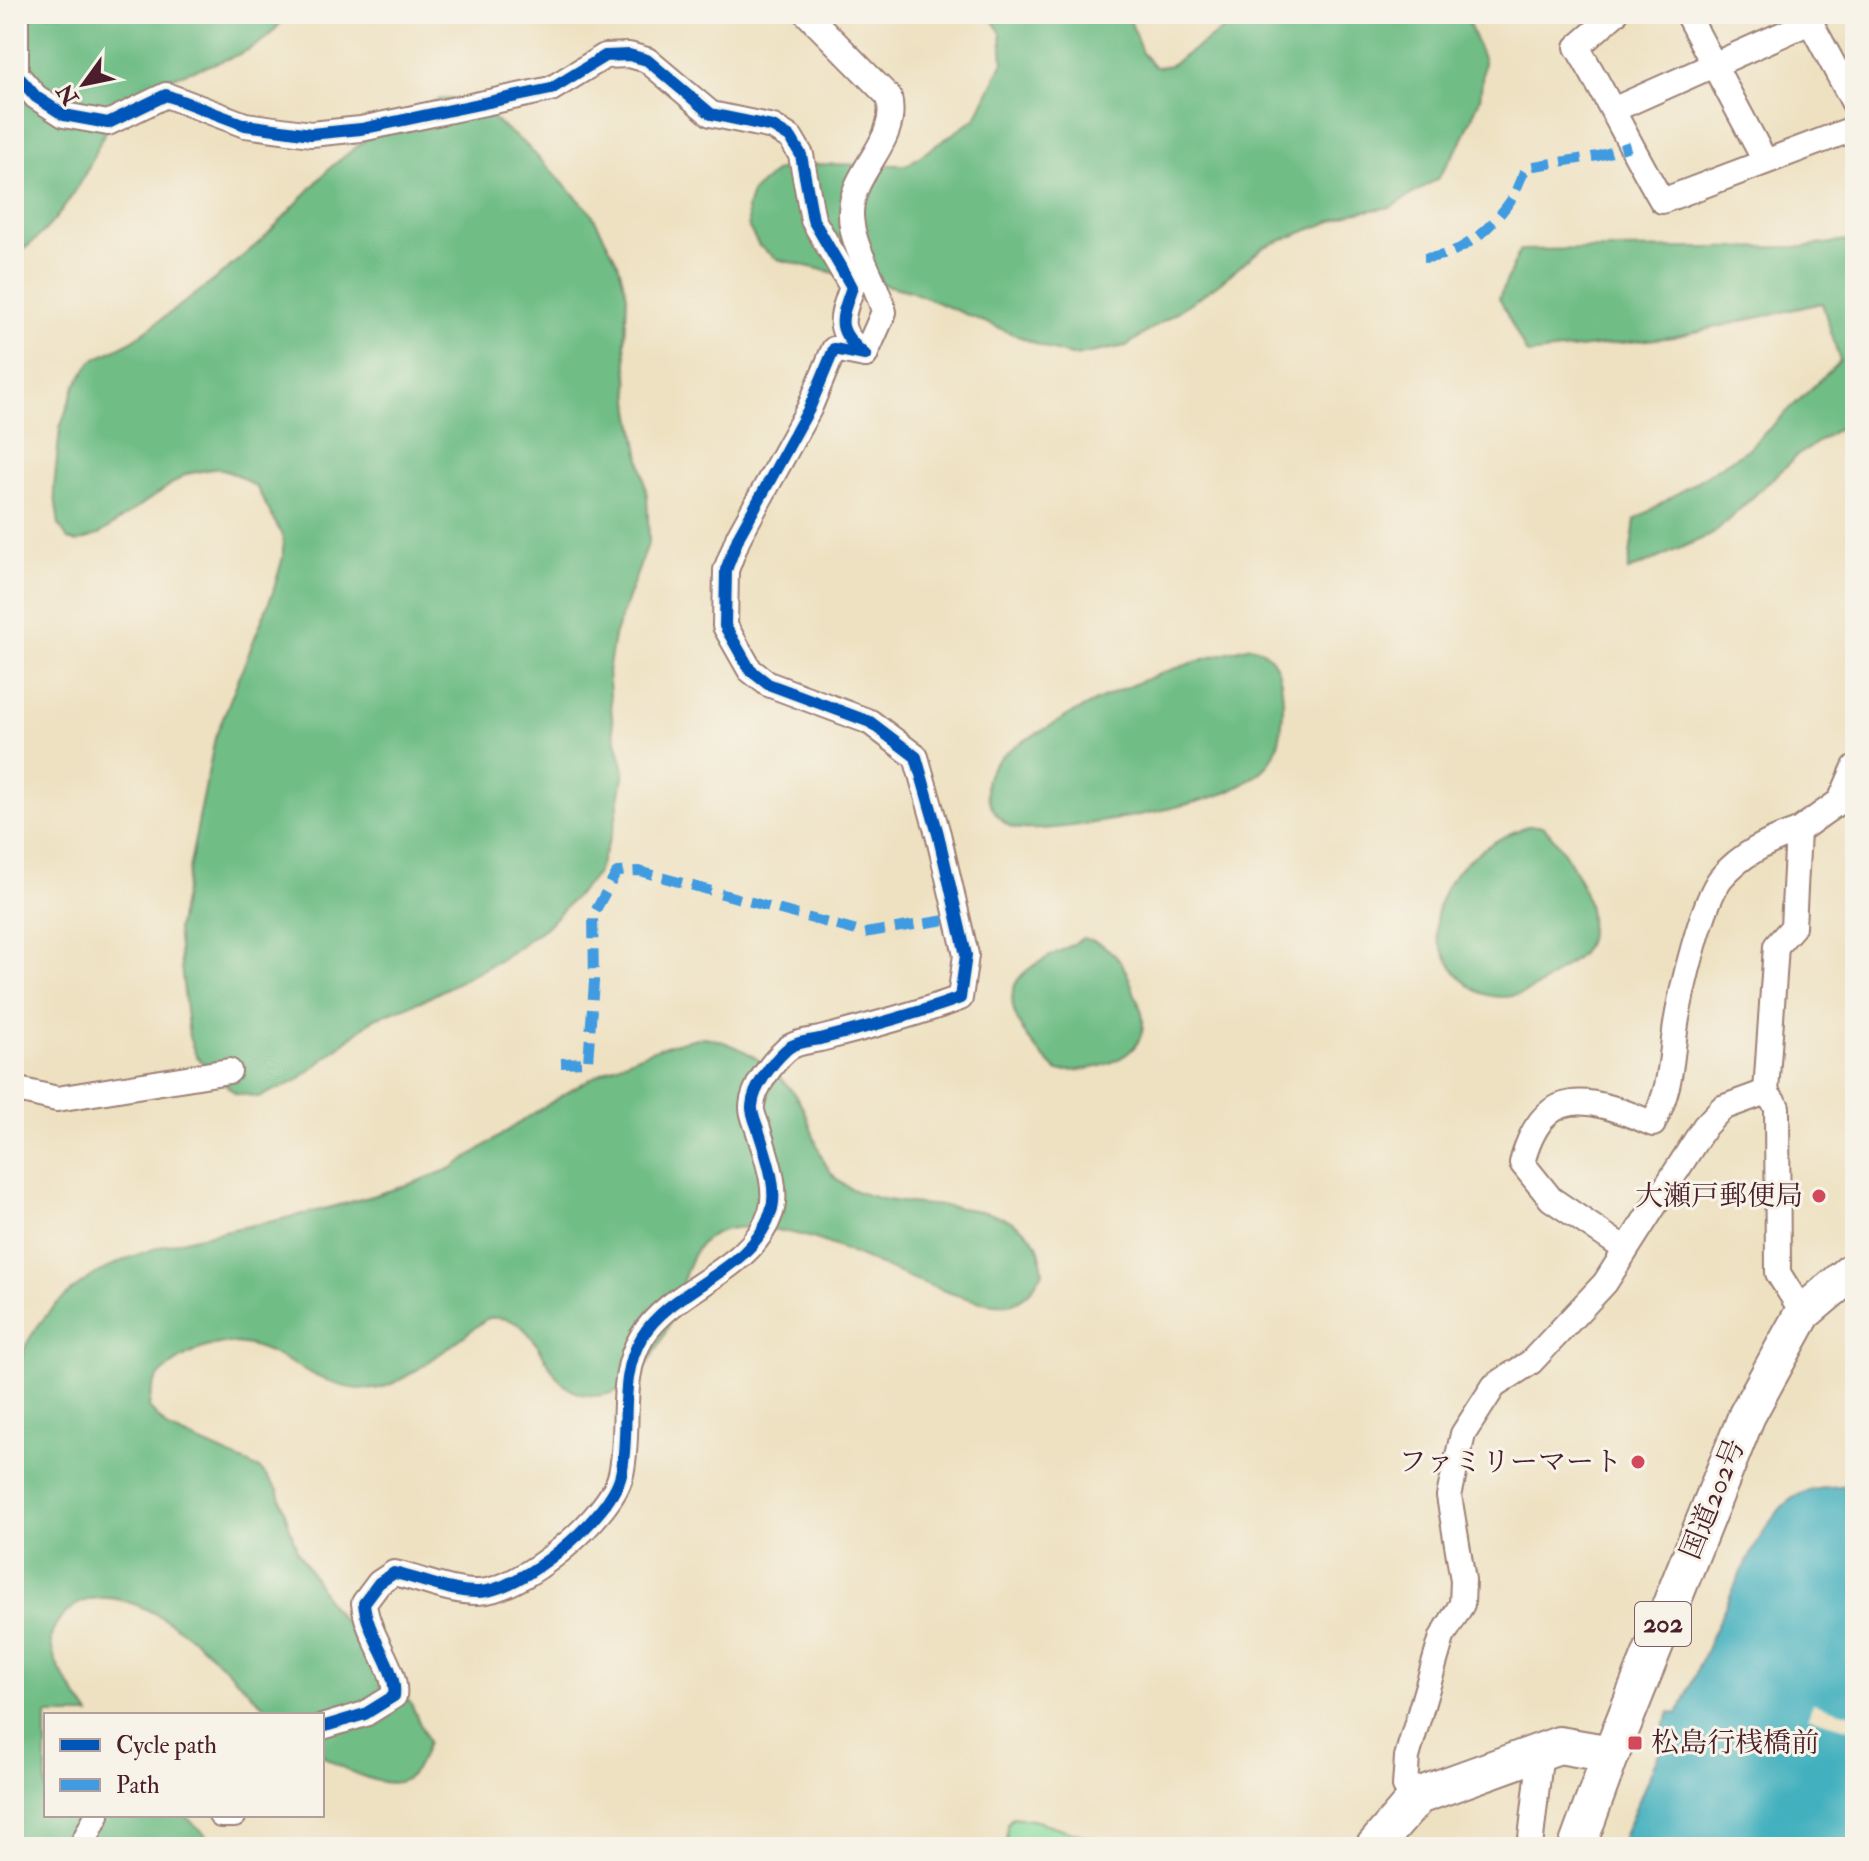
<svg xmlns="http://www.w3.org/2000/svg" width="1869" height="1861" viewBox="0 0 1869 1861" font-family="'IM FELL Double Pica','Noto Serif JP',serif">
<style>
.green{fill:#8bdea0;stroke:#6a7e66;stroke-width:2}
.forest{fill:#70bd86;stroke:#5d6e58;stroke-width:2}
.water{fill:#42b0be;stroke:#466874;stroke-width:2}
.pier{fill:#eee1c1}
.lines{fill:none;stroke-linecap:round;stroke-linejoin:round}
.minor-casing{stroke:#9c8076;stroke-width:28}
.highway-casing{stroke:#9c8076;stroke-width:40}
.minor{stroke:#fff;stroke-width:24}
.highway{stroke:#fff;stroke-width:36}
.quiet{stroke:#409be1;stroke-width:10;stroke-dasharray:20 10;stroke-linecap:butt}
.cycleway-casing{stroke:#f7f3e8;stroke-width:17}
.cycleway{stroke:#0057b8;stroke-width:12}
.poi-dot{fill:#d1495b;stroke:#f7f3e8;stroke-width:3}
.labels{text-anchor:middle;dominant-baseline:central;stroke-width:6;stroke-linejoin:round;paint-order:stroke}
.shield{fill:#f7f3e8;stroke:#7e5f64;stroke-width:2}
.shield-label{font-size:26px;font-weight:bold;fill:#4a1f2b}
.poi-label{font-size:28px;fill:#4a1f2b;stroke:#f7f3e8;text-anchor:end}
.street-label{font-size:28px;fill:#4a1f2b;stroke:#f7f3e8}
</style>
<rect width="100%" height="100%" fill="#f7f3e8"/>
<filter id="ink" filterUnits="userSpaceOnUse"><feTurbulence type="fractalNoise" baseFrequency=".0125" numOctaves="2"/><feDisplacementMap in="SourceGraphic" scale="16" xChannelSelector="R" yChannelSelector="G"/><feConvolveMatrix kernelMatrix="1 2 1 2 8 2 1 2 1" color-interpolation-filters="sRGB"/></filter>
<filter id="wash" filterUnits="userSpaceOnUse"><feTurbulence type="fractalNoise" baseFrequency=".006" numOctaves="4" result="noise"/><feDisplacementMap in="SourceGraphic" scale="32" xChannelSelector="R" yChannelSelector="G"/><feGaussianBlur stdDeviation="1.8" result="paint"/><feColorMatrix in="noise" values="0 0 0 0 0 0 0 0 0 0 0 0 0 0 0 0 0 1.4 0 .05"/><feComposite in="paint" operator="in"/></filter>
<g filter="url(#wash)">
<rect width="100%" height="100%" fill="#eee1c1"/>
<polygon class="green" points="1013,1817 1037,1821 1119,1847 1006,1847 1007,1824"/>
<g class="forest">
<path d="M14,14h272c-30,55 -106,48 -153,83 -24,18 -32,45 -45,71 -18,35 -41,67 -74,88z"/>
<polygon points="988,14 1128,14 1142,53 1155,67 1169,66 1246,14 1465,14 1484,61 1480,99 1461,143 1437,179 1391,207 1353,213 1264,247 1217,285 1126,346 1075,356 1049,349 910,291 777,259 759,246 749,228 747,209 752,192 776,171 799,164 907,165 976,118 1003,62 1001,33"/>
<polygon points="440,99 469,100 526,145 591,212 618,263 627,295 625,344 631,410 647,496 649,541 614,636 608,672 613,728 624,771 614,828 596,875 546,927 500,960 426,999 375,1018 297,1081 259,1097 235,1093 196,1056 189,1037 177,930 215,738 273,592 283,557 283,537 257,488 237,475 217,468 186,474 98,535 77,542 68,539 59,525 54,489 60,428 75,386 92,361 132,341 212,282 262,240 331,167 396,116"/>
<polygon points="1855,240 1855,417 1797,456 1713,534 1628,571 1635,520 1748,449 1840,361 1822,303 1673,337 1527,354 1499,298 1520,250 1802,247"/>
<path d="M1251,646c27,7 31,31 32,57 0,21 -2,46 -16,63 -8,9 -25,19 -35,24 -30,15 -191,48 -220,37 -10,-4 -19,-16 -23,-26 -16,-39 33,-58 61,-75 63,-38 130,-62 201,-80z"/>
<path d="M1528,826h15c26,26 64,89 39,126 -5,7 -16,14 -23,19 -37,32 -79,39 -108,-6 -12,-19 -19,-33 -13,-56 9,-42 53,-69 90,-83z"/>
<path d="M1083,938c28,6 42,25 50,51 3,9 9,20 10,30 3,44 -55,53 -86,52 -21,-20 -65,-67 -34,-97 17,-16 41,-23 60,-36z"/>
<path d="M704,1037c41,7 86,39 102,78 9,22 16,56 37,69 53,35 157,5 193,59 5,7 5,20 7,29 -8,13 -14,24 -28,30 -35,16 -163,-54 -206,-65 -157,-41 -101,54 -167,133 -9,11 -25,24 -40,25 -66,9 -49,-84 -114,-77 -26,18 -85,69 -114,71 -75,6 -111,-82 -195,-29 -22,14 -28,23 -30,48l20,21 91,40 18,21 19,60 34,56 80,98 17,38c-13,38 -26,50 -66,34 -14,-6 -28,-11 -40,-21v-40h-48c-31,-27 -63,-65 -96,-87 -32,-22 -80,-47 -112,-15 -8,8 -14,14 -15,26 -1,25 26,56 39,76h-44v100h138l36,32h-206v-450c4,-18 6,-44 16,-59 53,-88 161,-99 252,-119 58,-13 116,-28 170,-51 77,-50 161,-117 252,-131z"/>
</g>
<path class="water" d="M1850,1485l5,2v360h-236l43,-101 -5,-3 13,-31 8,2c24,-52 70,-174 107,-210 17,-16 43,-17 65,-19z"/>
<polygon class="pier" points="1813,1703 1855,1715 1855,1730 1808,1717"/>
</g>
<g filter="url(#ink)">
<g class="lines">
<defs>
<g id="minor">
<path d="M16,14v60l20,23 28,18 44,8 58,-28 79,30 66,9 50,-5 190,-40 54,-33 24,-1 18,5 64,54 62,13 18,11 10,17 12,65 39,67c-12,35 -17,42 13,68"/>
<path d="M807,14l82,83c11,45 -37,72 -38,115 -1,34 25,67 33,100l-19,43"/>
<path d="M1615,14l-38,33c31,51 55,103 85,154l193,-73"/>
<polyline points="1687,14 1765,161"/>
<polyline points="1806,14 1855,105"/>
<polyline points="1615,109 1810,22"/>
<polyline points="14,1089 57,1099 229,1071"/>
<polyline points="1766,1092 1776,946 1793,927 1798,831 1840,801 1855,767"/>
<path d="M1625,1249l-74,-50 -29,-36c21,-81 68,-66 131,-39 19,-39 17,-59 23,-100 5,-32 26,-122 45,-146 20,-24 48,-37 77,-47"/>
<path d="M322,1727l43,-13 29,-18c4,-27 -27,-59 -30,-93l15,-20 15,-10c28,6 55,19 83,19 43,1 135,-76 144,-118 10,-44 -4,-97 21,-137 31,-51 109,-64 129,-125 8,-24 -6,-59 -13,-83 -2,-6 -7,-17 -6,-23 1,-19 21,-44 34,-56 8,-8 24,-9 34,-11 48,-12 94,-24 140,-41l6,-43 -28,-121 -22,-77 -46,-35 -102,-38 -18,-14 -25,-44 1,-56 13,-34 70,-127 25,-60 31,6"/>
<polyline points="1418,1796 1405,1786 1407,1757 1442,1637 1462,1604 1463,1580 1449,1496 1463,1434 1494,1386 1531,1362 1605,1283 1705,1126 1722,1108 1766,1092 1777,1107 1778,1273 1803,1313"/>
<polyline points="221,1815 234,1815"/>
<polyline points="81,1847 97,1815"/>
<polyline points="1530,1847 1541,1750"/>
</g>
<g id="highway">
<polyline points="1374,1847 1418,1796 1559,1745 1611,1754 1747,1415 1803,1313 1855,1269"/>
<polyline points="1577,1847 1611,1754"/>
</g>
</defs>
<use href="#minor" class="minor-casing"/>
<use href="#highway" class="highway-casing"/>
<use href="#minor" class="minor"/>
<use href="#highway" class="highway"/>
<g class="quiet">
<path d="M1424,258c36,-1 67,-29 87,-58 7,-11 8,-22 17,-33l70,-11 32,-10"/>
<polyline points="561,1063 588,1062 594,982 593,915 617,872 639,871 864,933 958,918"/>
</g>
<defs>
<g id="cycleway">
<path d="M16,14v60l20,23 28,18 44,8 58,-28 79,30 66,9 50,-5 190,-40 54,-33 24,-1 18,5 64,54 62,13 18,11 10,17 12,65 39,67c-12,35 -17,42 13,68"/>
<path d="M322,1727l43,-13 29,-18c4,-27 -27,-59 -30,-93l15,-20 15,-10c28,6 55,19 83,19 43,1 135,-76 144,-118 10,-44 -4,-97 21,-137 31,-51 109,-64 129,-125 8,-24 -6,-59 -13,-83 -2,-6 -7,-17 -6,-23 1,-19 21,-44 34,-56 8,-8 24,-9 34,-11 48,-12 94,-24 140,-41l6,-43 -28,-121 -22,-77 -46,-35 -102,-38 -18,-14 -25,-44 1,-56 13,-34 70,-127 25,-60 31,6"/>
</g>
</defs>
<use href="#cycleway" class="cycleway-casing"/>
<use href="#cycleway" class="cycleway"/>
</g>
</g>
<g class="poi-dot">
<circle cx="1819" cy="1196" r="8"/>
<circle cx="1638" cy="1462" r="8"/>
<rect x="1627" y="1735" width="16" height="16" rx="4"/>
</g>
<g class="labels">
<rect class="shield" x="1635" y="1602" width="56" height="44" rx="6"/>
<g class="shield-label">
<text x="1663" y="1624">202</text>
</g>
<g class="poi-label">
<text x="1803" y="1196">大瀬戸郵便局</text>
<text x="1622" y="1462">ファミリーマート</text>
<text x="1651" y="1743" text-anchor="start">松島行桟橋前</text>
</g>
<g class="street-label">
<text transform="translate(1713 1499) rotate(-68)">国道202号</text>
</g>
</g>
<rect width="1869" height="1861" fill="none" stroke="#f7f3e8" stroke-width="48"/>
<rect x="44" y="1713" width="280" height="104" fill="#f7f3e8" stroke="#b29e9c" stroke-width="2"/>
<rect x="60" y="1739" width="40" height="12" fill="#0057b8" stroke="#b29e9c" stroke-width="2"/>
<text x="116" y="1753" font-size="24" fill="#4a1f2b">Cycle path</text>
<rect x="60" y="1779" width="40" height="12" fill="#409be1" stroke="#b29e9c" stroke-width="2"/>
<text x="116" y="1793" font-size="24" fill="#4a1f2b">Path</text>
<g transform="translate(84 84) rotate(237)" stroke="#f7f3e8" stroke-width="6" paint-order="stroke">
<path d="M0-6L14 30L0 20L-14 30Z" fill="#4a1f2b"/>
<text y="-12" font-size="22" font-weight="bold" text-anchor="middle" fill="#4a1f2b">N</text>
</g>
</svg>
